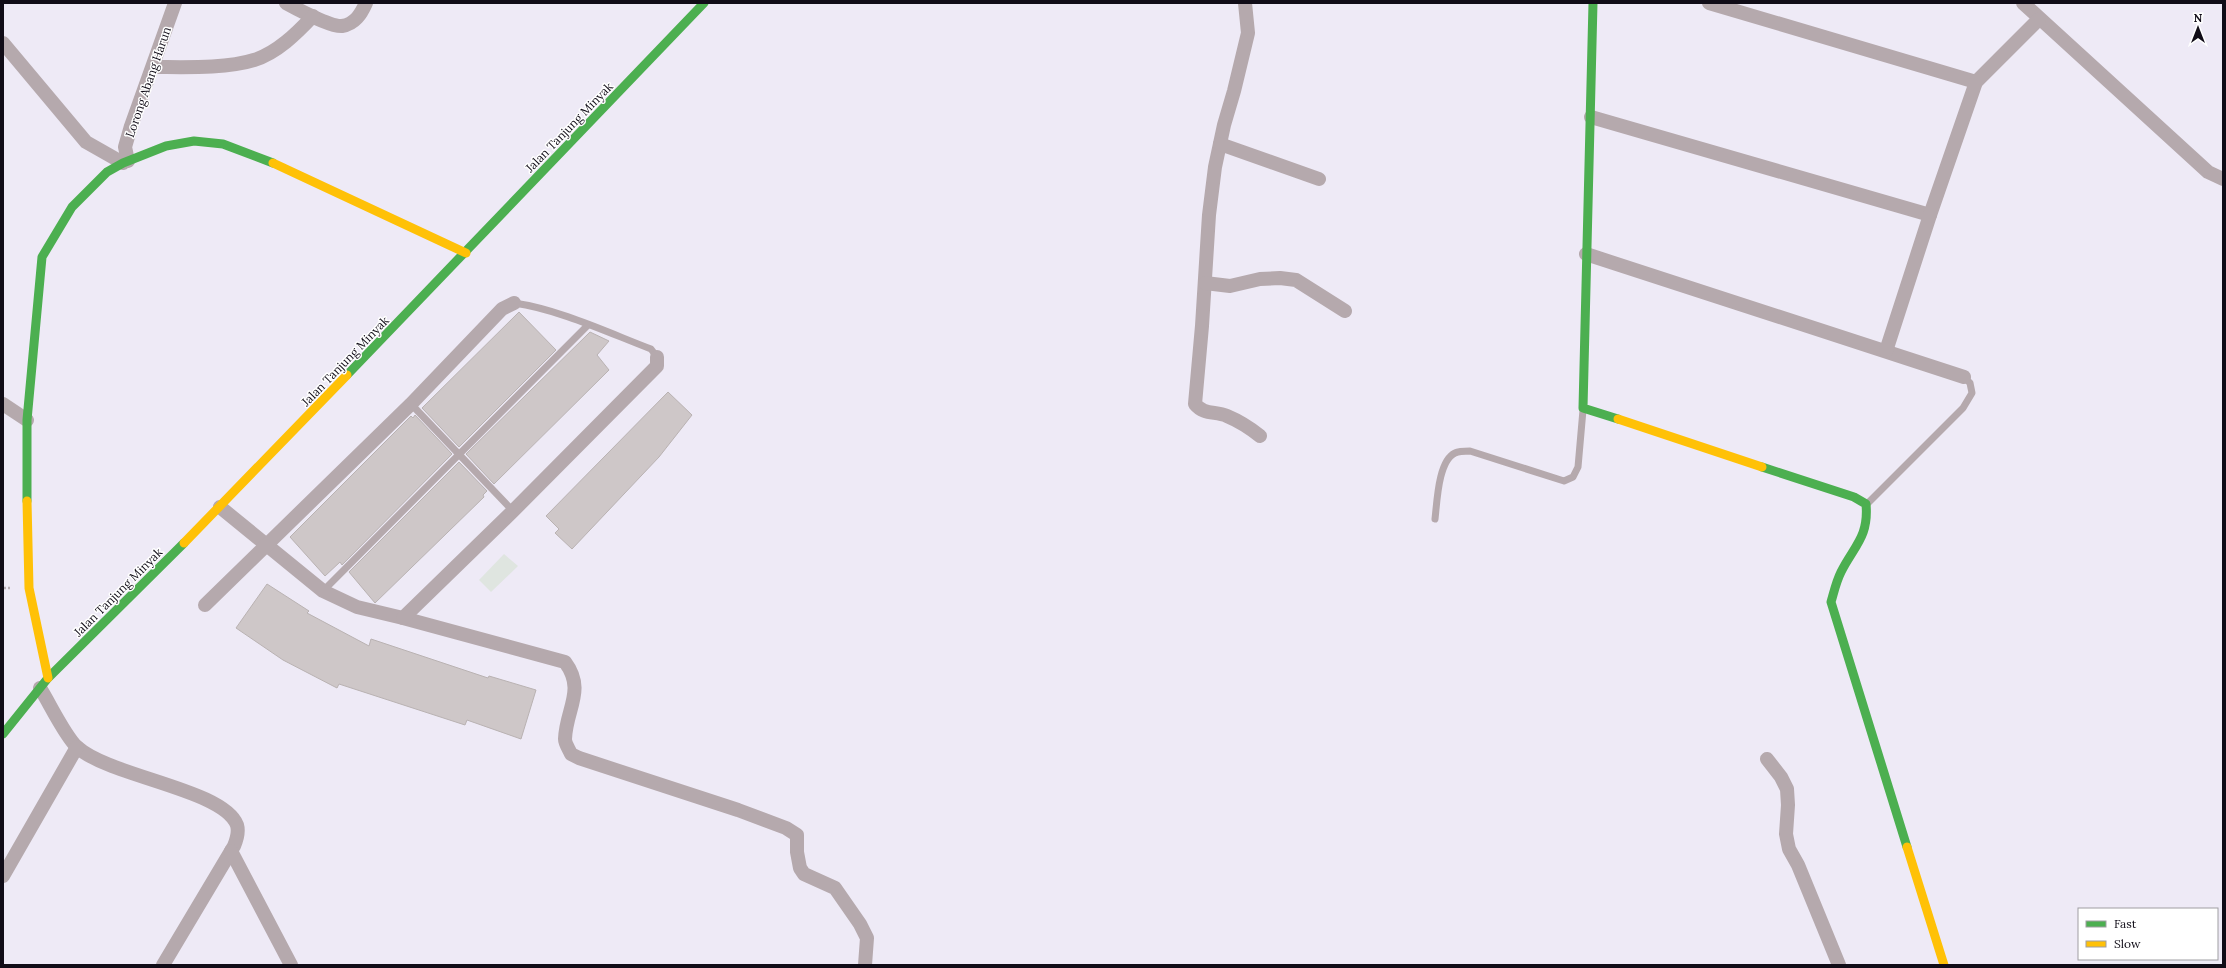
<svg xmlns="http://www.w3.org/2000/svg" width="2226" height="968" viewBox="0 0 2226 968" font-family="Lora,serif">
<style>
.green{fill:#dfe5e0}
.building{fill:#cec7c8;stroke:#b9b2b2}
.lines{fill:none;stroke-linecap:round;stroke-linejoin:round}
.path{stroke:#b8afb6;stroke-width:2.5;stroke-dasharray:3 2;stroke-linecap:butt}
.lane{stroke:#b5a9ad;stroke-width:7}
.street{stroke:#b5a9ad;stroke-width:14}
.fast{stroke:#4caf50;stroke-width:9}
.slow{stroke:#ffc107;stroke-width:9}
.labels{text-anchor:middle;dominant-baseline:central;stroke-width:3;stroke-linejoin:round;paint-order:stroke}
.street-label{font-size:12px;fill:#100c17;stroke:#fff}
</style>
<rect width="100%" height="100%" fill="#eeeaf6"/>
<polygon class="green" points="504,554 518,566 491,592 479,580"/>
<g class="building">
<polygon points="519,312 556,350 459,447 422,408"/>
<polygon points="590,332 609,341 597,355 609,370 494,484 466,454"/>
<polygon points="668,392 692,415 659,457 572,549 555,533 559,529 546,516"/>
<polygon points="415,415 452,454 342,565 340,562 325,576 290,537 411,416 413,418"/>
<polygon points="459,462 487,491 483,495 484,497 375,603 349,572"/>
<polygon points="267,584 309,611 307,613 369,646 371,639 488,678 489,676 536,690 521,739 467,720 465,725 339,684 337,688 283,660 236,628"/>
</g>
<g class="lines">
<polyline class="path" points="3,588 10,588"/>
<g class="lane">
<path d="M514,303c44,6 95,30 137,46l6,8"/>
<polyline points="411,404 513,511"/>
<polyline points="1867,504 1963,408 1972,393 1970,383 1964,377"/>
<path d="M1435,519c2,-16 3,-58 20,-66 4,-2 11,-2 15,-2l94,30 9,-4 5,-10 5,-57"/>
<polyline points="323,591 588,325"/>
</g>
<g class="street">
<path d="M286,3c11,6 45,24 56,23 13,-2 19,-12 24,-23"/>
<path d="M1245,3l3,30 -14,58 -10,34 -9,42 -6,48 -7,111 -7,78c9,11 20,7 32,12 12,5 23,12 33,20"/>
<polyline points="1709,3 1976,82"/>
<polyline points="2023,3 2208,172 2223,179"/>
<polyline points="3,43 86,142 123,163"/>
<path d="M153,67c30,0 73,2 101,-7 23,-7 43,-27 59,-44"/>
<polyline points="1591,117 1930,215"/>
<polyline points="1220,144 1319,179"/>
<polyline points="128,161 125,147 131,126 175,3"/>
<polyline points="1586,254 1964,377"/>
<polyline points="1205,283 1230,286 1260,279 1280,278 1296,280 1345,311"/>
<polyline points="1886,351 1930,215 1976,82 2039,19"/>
<polyline points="3,404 27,420"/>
<path d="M220,507l103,84 34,16 46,11 162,44c21,28 1,47 0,77 0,5 4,10 6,15l8,4 159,52 48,18 11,7v17l3,16 4,6 31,14 25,36 7,14 -2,27"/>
<polyline points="205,605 411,404 502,309 514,303"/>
<polyline points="403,618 513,511 657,366 657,357"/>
<path d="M40,688c10,16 25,48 37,59 33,30 146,42 160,78 2,7 0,14 -3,21l-71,119"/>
<polyline points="1767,759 1781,777 1787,789 1788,805 1786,834 1789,849 1798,865 1839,965"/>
<polyline points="231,851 291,965"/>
<polyline points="3,876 77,747"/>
</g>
<g class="fast">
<polyline points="1593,3 1583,408 1618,419"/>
<polyline points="347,375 704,3"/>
<path d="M1762,467l92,30 12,7c3,33 -12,42 -25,68 -5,10 -7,20 -10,30l76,245"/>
<polyline points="27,501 27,420 42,257 72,207 107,172 123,163 166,146 194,141 223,144 273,163"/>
<polyline points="3,734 48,678 184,543"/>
</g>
<g class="slow">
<polyline points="273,163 466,253"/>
<polyline points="1618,419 1762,467"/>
<polyline points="27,501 29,588 48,678"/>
<polyline points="184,543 347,375"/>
<polyline points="1907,847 1944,965"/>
</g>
</g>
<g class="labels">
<g class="street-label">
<text transform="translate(148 82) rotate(-71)">Lorong Abang Harun</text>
<text transform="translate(569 127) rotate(-46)">Jalan Tanjung Minyak</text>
<text transform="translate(345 361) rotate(-46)">Jalan Tanjung Minyak</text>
<text transform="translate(118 592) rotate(-45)">Jalan Tanjung Minyak</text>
</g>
</g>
<rect width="2226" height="968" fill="none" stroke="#100c17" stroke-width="8"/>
<rect x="2078" y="908" width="140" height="52" fill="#ffffff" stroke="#9f9ea2"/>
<rect x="2086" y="921" width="20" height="6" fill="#4caf50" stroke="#9f9ea2"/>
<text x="2114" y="928" font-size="12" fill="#100c17">Fast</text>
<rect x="2086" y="941" width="20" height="6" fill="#ffc107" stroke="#9f9ea2"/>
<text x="2114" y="948" font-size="12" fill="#100c17">Slow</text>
<g transform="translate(2198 28)" stroke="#ffffff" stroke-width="3" paint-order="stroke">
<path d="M0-3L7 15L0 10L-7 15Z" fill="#100c17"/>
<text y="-6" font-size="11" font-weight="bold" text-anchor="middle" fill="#100c17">N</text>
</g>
</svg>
